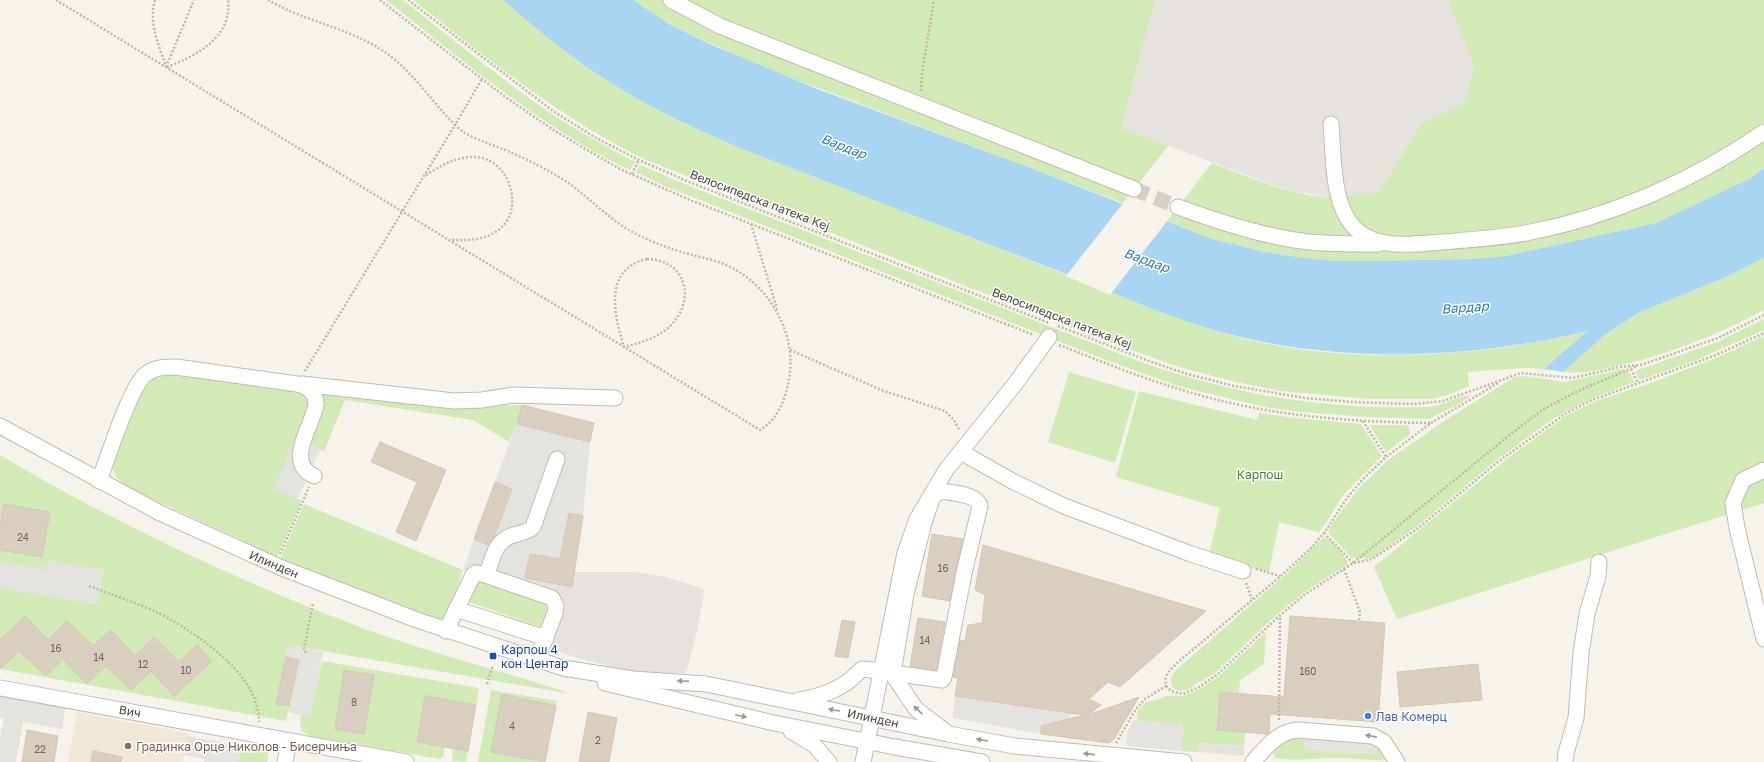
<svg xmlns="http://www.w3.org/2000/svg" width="1764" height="762" viewBox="0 0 1764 762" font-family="'Golos Text',sans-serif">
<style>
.industrial{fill:#e6e2dd}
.education{fill:#efe8d6}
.green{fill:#d2eab5;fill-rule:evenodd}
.parking{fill:#e5e3e0}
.water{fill:#a9d4f2}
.pier{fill:#f6f3ec}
.building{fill:#d8cfc1;stroke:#d3c7b4}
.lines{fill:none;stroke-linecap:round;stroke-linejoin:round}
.minor-tunnel{stroke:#d4d0c8;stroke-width:15;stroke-dasharray:15 8;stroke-linecap:butt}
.minor-casing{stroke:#c2bbae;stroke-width:17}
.path{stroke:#c4b79f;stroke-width:2.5;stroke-dasharray:2 2;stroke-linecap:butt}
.minor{stroke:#fff;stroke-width:15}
.oneway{fill:#9c9892}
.transit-dot{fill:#1a4fb4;stroke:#fff;stroke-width:1.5}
.shop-dot{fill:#3f7fe0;stroke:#fff;stroke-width:1.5}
.education-dot{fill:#8d6e63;stroke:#fff;stroke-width:1.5}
.labels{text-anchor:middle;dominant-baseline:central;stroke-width:3;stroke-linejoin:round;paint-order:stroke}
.number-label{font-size:10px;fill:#6e675b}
.street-label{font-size:12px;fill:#4b4439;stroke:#fff}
.park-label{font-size:12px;fill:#4a7f2a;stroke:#fff}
.transit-label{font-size:12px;fill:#164399;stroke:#fff;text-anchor:start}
.shop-label{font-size:12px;fill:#366cbe;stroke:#fff;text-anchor:start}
.education-label{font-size:12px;fill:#785e54;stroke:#fff;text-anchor:start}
.water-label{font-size:13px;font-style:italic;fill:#2e7ab2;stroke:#fff}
</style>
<rect width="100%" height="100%" fill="#f6f3ec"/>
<g class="industrial">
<polygon points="1155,0 1448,0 1474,65 1466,102 1421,124 1379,192 1346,197 1328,197 1286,190 1121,128"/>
<polygon points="575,572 633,572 662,576 705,589 697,631 686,673 636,673 578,658 548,648 566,605"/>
</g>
<polygon class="education" points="77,712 188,733 183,762 68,762"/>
<g class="green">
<path d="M386,0h17c52,41 103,84 158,120 24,15 49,29 74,42l-5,8c-90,-43 -166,-109 -244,-170z"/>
<path d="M413,0h90l60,49 40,29 33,20 47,25 52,23c96,37 192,74 288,112 66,25 130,53 197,74 111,34 256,28 368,-2l-44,39 -21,-1 -55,4 1,14 -18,8 -18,5h-64l-88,-8 -50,-10 -55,-15 -84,-30 -448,-177c-85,-42 -157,-101 -231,-159z"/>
<polygon points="633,0 1155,0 1121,128 1168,146 1123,203 755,64 669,24"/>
<path d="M1448,0h316v168l-13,10 -95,45 -150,33 -33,3 -99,2h-40l-37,-4 -32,-5 -53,-13 -45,-18 45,-58c38,14 77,33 118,34 17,0 33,-3 49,-5l42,-68 45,-22 8,-37z"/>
<path d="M640,165l52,22 408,159c30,12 61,24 92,32 76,22 156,32 235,29 15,0 28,-11 44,-12l-12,9 -30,15 -62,-2 -66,-5 -36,-5 -87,-21 -72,-26 -439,-173 -31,-15z"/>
<path d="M1764,258v52c-49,26 -102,47 -156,58 -16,3 -29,6 -45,4l43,-38 32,-21 86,-35z"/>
<polygon points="1764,319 1764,330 1694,361 1640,380 1635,371 1717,342"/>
<polygon points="1764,336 1764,503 1397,619 1374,567 1504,461 1566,416 1593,402 1645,385 1716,358"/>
<polygon points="1623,369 1630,373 1634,382 1595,397 1554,418 1498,459 1416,527 1372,558 1352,558 1330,535 1328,531 1330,527 1358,489 1387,461 1441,423 1513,378 1523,376 1565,382"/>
<path d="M163,370l136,18 14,13 -39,88 28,11 -25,57 -146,-68c-13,-8 -19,-14 -19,-29l27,-74z"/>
<polygon points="1069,372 1136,392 1115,463 1048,442"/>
<polygon points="315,390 457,407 522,405 517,424 509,442 473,420 345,400 324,451 306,443"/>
<polygon points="1139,391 1257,420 1259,413 1295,418 1361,424 1382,456 1343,495 1328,520 1319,532 1279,522 1269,572 1208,558 1220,508 1116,477"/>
<polygon points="1370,425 1406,425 1409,428 1410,434 1386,453"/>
<path d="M0,455c116,69 239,126 365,174 64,23 131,41 196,61l4,2v1l-277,-48 -12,59 13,2 -3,15 -286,-52z"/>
<polygon points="304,504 463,570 448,614 444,619 437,619 280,559"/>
<path d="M1324,537c8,3 22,18 24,27l-45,29 -28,23 -59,56 -29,18 -7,1 -7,-3 -3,-8 6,-10 108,-94z"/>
<polygon points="478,576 550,601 544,628 469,602"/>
<polygon points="1266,632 1264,664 1240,680 1239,693 1220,692 1217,730 1245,733 1244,746 1199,743 1198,752 1181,751 1183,725 1138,721 1137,712 1146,702 1159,699 1165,696 1183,696 1200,689 1219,676"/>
<polygon points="322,661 479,688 476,705 425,696 417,742 445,747 443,757 440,759 312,737 302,731 300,725 301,715 310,716"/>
<path d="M491,690l66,11 -1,5 -10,-2 -10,56 9,2h-67zM502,694l30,6 -11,58 -30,-6z"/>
<path d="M1305,737l-1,12 72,5 1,-11 12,18c-19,-1 -38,-3 -56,-3 -16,0 -45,4 -59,-1l-1,-8 13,-11z"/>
<polygon points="241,746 269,751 267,762 238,762"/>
<polygon points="453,748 468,751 466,762 452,761"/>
</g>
<g class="parking">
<polygon points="517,424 590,442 583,516 569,514 560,559 530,554 525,577 572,587 566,605 463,570 474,539 491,546 503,514 488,501 505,507 512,489 495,482"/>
<polygon points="295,438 320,449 298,499 274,489"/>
<polygon points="48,560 104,570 97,605 0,588 0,561 46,569"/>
<polygon points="288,645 323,652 310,717 288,712 299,660 286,657"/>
<polygon points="0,694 66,705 62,729 23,722 16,762 0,762 0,740 4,719 0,718"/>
<polygon points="955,696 1073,713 1069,718 1041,726 1041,734 953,718"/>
<polygon points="1133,720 1183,724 1181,751 1126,746 1127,733"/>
<polygon points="187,736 241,746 238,762 204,762 204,759 184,755"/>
<polygon points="1305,737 1377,743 1376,754 1304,749"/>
<polygon points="1199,743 1244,746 1244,756 1198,752"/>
</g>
<path class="water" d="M503,0h130l36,24 43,21 108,45 216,80 176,69 53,13 32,5 37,4h40l99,-2 33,-3 150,-33 95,-45 13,-10v90l-40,20 -86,35 -32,21 -43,38 -19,-3 43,-38c-105,25 -217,32 -324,11 -72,-14 -139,-45 -207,-72 -107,-41 -214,-82 -321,-124 -34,-15 -67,-30 -99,-48 -48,-27 -92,-62 -133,-98z"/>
<polygon class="pier" points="1124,202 1168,220 1110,295 1066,276"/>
<g class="building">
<polygon points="522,405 594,423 590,442 517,424"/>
<polygon points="380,442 446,470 416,541 396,532 417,482 371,462"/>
<polygon points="495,482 512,489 494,537 488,545 474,539"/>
<polygon points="4,504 50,512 42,557 0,550 0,524"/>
<polygon points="569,513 583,516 572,587 525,578 530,554 560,559"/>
<polygon points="932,534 963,539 950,601 922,596"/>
<polygon points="983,545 1206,611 1120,687 1108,682 1089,699 1101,705 1088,715 1139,697 1114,739 1109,743 1041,734 1041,726 1084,715 955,696 958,678 953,677 960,640 965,641 968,625 982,623 985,595 975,590"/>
<polygon points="25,616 48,640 67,621 93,646 111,630 135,656 154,637 179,662 197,645 212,661 174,696 151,671 131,690 106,666 87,684 63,659 46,676 19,651 0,669 0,640"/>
<polygon points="1290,616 1385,623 1378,722 1270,714 1269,733 1267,734 1217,730 1220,692 1284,697"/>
<polygon points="918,618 945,622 936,670 910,666"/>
<polygon points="842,620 855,622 848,658 835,656"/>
<polygon points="286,657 299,660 289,706 276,704"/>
<polygon points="1478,664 1482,700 1400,707 1397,672"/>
<polygon points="344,670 374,675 364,734 335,729"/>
<polygon points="502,694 556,706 545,762 491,752"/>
<polygon points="425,696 476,705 468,751 417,742"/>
<polygon points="588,712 617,718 609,762 579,762"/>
<polygon points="27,730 58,736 54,762 22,762"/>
<polygon points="93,751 122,757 121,762 91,762"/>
</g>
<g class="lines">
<polyline class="minor-tunnel" points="1134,189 1178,207"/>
<defs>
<g id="minor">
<polyline points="671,0 720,26 1134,189"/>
<path d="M1331,124c3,32 0,83 26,106 22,20 58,14 85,12 28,-2 56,-4 84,-9 85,-16 167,-52 238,-101"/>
<path d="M1178,207c42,15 87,30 131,35 23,2 47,2 70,2"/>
<polyline points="302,384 454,401 482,400 513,395 615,398"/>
<polyline points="0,426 160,513 282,568 417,620 563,668 633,679 706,684 948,734 1015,746 1184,762"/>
<polyline points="961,452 1012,481 1064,506 1191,554 1243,571"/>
<polyline points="1764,470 1743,480 1733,503 1737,528 1764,639"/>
<path d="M99,481c8,-21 32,-97 47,-107 9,-7 19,-7 30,-7l121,17c11,3 19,8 19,21 -4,22 -32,57 -2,71"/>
<path d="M941,491c11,2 36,3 39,15l-16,67 -20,104 -2,3 -49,-7 13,-79 18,-71 9,-27z"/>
<path d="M487,575c5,-16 8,-35 27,-40 7,-2 14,-3 19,-8l24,-68"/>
<polyline points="456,609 546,638"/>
<polyline points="446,631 473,575 476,573 482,574 552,598 556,606 555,613 537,660"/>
<polyline points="605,683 774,723 895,747 982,762"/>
<polyline points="0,688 406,762"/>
<path d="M799,700c19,-3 37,-9 51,-20 5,-4 8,-8 12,-11l29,3 25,37 30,23"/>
<polyline points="791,731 814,745 829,762"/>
<polyline points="285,762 289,741"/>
<polyline points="863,762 905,553 917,519 946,470 1015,384 1049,337"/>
<path d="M1253,762c12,-14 25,-31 45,-32l75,6 11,6 13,20"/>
<polyline points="1565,762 1566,753 1576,718 1581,653 1587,614 1598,576 1599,562"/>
</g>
</defs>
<use href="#minor" class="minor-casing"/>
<g class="path">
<path d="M56,0l704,430c20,-12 27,-35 30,-57 5,-47 -26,-94 -69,-110 -11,-4 -22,-6 -32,-9 -22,-6 -43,-14 -62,-25 -24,-15 -43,-37 -68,-52 -18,-11 -37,-20 -56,-28 -14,-5 -27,-10 -40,-17l-8,-7 27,-46"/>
<path d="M155,0c-7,22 4,46 11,66"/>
<path d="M268,0c36,21 77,27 112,49 31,19 50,51 75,76l-150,246"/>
<polyline points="380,0 504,96 555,131 620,169 690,200 1034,335"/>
<polyline points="408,0 553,111 596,138 639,160 689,182 1049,323"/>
<polyline points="166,67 194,0"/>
<path d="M167,67c29,-11 66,-30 61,-67"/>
<polyline points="921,91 922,74 934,0"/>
<polyline points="632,174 639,160"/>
<path d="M426,175c14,-9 28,-17 45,-18 37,-3 57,53 26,74 -14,10 -31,9 -47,9"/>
<polyline points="751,224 777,309"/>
<path d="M647,259c40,1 50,42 22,68 -12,11 -29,16 -45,20 -10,-32 -21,-78 23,-88z"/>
<polyline points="1058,326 1149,361 1187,374 1234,386 1305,398 1352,402 1413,404 1443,401 1521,373 1572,378 1620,367 1641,365 1718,338 1764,315"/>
<path d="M1059,345c39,15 77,31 117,43 82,27 169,34 255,35"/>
<polyline points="790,350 884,391 945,411 954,420 960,431"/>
<polyline points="1631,369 1638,383"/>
<polyline points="1363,421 1386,457"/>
<polyline points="1324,533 1353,563"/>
<polyline points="280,554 309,487"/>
<polyline points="1354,563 1372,559 1417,529 1499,461 1565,414 1592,400 1716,355 1764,333"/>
<polyline points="1256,569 1280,576"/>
<polyline points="1344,569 1360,612 1359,621"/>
<polyline points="1246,583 1252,599"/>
<path d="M89,586c21,8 42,15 63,24 33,15 95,56 104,94 2,6 3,12 3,18"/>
<polyline points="306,653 304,649 313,603"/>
<polyline points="487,684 493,665"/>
<polyline points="1166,686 1171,691 1183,694 1199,687 1218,674 1277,618 1304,595 1353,563 1511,434 1542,410 1578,391 1637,366"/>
<polyline points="1279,720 1280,616"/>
<path d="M1116,743l20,-34 9,-10 21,-13c-3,-11 5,-17 12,-24l103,-86 32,-30 11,-13 23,-35 16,-19 23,-22 45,-34 67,-40"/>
</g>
<use href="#minor" class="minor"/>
</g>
<defs><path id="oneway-solid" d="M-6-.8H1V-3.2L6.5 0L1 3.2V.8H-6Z"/></defs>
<g class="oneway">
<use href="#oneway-solid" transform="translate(683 681) rotate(-177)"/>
<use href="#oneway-solid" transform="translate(834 710) rotate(-168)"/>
<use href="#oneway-solid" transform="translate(918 710) rotate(-137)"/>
<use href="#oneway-solid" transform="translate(741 716) rotate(12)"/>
<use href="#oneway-solid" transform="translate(1371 736) rotate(-169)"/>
<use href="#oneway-solid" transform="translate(982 740) rotate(-170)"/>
<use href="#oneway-solid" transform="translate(1089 754) rotate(-174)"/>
</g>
<rect class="transit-dot" x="489" y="652" width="8" height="8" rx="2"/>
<circle class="shop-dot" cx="1368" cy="716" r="4"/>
<circle class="education-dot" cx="128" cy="746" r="4"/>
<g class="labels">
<g class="number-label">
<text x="23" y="537">24</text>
<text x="943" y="568">16</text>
<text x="925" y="640">14</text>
<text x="56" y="648">16</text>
<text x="99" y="657">14</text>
<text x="143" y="664">12</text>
<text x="186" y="670">10</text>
<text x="1308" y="671">160</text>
<text x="354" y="702">8</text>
<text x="512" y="726">4</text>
<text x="598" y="740">2</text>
<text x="40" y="749">22</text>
</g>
<g class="street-label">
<text transform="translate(760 200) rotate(21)">Велосипедска патека Кеј</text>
<text transform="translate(1062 318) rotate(21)">Велосипедска патека Кеј</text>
<text transform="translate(274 564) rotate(23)">Илинден</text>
<text transform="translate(130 711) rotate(10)">Вич</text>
<text transform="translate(873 718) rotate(12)">Илинден</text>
</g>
<g class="park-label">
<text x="1260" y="474">Карпош</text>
</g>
<g class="transit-label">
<text x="501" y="649">Карпош 4<tspan x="501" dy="14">кон Центар</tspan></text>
</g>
<g class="shop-label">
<text x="1376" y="716">Лав Комерц</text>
</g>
<g class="education-label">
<text x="136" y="746">Градинка Орце Николов - Бисерчиња</text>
</g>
<g class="water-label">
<text transform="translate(844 146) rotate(21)">Вардар</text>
<text transform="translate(1147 260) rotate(20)">Вардар</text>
<text transform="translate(1465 307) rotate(-4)">Вардар</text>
</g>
</g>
</svg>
